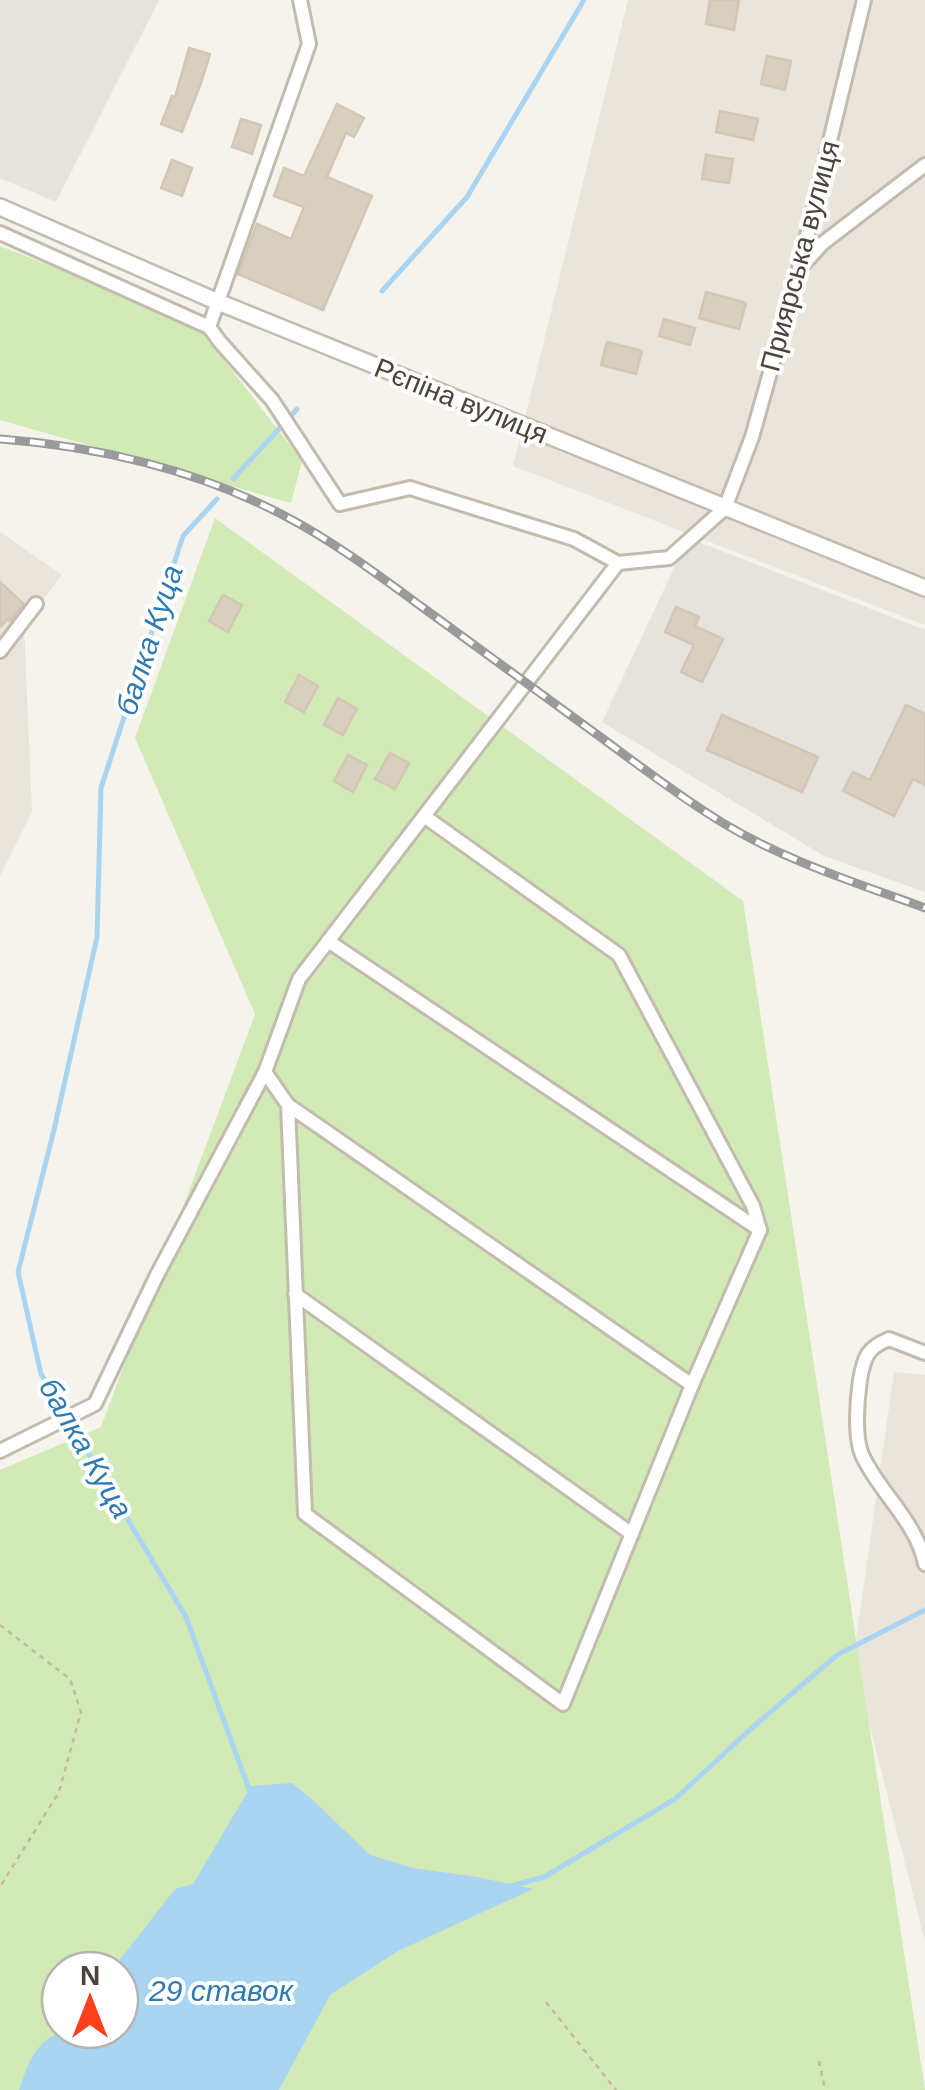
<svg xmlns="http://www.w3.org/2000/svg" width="925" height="2090" viewBox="0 0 925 2090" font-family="Arial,sans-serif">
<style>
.residential{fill:#eae5da}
.industrial{fill:#e6e2dd}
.green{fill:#d2eab5;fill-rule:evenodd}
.water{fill:#a9d4f2}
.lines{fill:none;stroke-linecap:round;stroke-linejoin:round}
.stream{stroke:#a9d4f2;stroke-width:5}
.building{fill:#d8cfc1;stroke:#d3c7b4;stroke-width:2.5}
.minor-casing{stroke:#c2bbae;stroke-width:18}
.tertiary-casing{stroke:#c2bbae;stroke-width:20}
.path{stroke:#c4b79f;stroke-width:2.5;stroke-dasharray:5 5;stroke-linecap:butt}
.minor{stroke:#fff;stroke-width:12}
.tertiary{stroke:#fff;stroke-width:15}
.rail-casing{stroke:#9a9a9a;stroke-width:9}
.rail{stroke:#fff;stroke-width:5;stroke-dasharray:15;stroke-linecap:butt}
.labels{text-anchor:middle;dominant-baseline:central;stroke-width:8;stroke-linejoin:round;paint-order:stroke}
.street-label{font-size:28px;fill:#4b4439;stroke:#fff}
.water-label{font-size:30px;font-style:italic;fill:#2e7ab2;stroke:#fff}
</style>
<rect width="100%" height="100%" fill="#f6f3ec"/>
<g class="residential">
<polygon points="628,0 925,0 925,625 513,466"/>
<polygon points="0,532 62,575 24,625 32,812 0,876"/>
<polygon points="894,1372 925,1375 925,1941 853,1661"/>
</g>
<g class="industrial">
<polygon points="0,0 159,0 56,202 0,178"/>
<polygon points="688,538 925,630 925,892 824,856 602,722"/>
</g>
<g class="green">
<polygon points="0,246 195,322 302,461 291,503 0,420"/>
<path d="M215,518l528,383 182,1189h-925v-620l101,-43 154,-413 -120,-276zM60,1970h60v60h-60z"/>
</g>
<path class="water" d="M292,1783l22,18 56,54 43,13 64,9 56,12 -135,62 -68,44 -51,95h-260c21,-66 40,-60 101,-60v-60h-8l63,-81 18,-5 58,-98z"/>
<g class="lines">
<g class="stream">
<polyline points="382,291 467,197 584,0"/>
<polyline points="233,479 297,409"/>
<polyline points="217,499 183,536 101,788 97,937 54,1130 18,1272 41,1374 186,1617 250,1792"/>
<polyline points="511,1886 544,1877 675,1799 753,1727 837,1655 925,1610"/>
</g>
</g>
<g class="building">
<polygon points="710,0 739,0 734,30 706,24"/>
<polygon points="189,48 210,54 201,83 182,132 161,124 172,96 175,97"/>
<polygon points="767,56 791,61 785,90 761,84"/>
<polygon points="337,104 364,118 354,137 346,133 327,177 372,196 323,310 238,274 257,224 291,239 304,207 274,196 284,168 304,176"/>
<polygon points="720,111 758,119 753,140 716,132"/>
<polygon points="241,119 261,125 252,154 232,147"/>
<polygon points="706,155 733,159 729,183 702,179"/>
<polygon points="172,160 192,168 182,196 161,188"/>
<polygon points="706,292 746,303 739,329 699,318"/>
<polygon points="664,319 695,328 690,345 659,336"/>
<polygon points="607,342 642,351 636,374 601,365"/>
<polygon points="0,582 24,604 10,621 8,619 0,627"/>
<polygon points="223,595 242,605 228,632 209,621"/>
<polygon points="676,607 699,617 695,626 723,639 702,682 681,672 694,645 665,632"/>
<polygon points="299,675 318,686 304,712 285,702"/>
<polygon points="338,698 357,709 343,735 324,725"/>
<polygon points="906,705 925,714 925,785 913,779 894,816 843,791 853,772 870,780"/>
<polygon points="722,715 818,757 802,792 707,750"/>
<polygon points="390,753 409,763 395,789 375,779"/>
<polygon points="348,755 367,765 353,792 334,781"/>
</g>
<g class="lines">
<defs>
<g id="minor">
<polyline points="0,233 209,327 220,342 272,400 340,504 410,488 574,539 618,563 669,558 725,508 752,437 799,269 864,0"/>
<polyline points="800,268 823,243 925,165"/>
<polyline points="209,327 309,44 300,0"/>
<polyline points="0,651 36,604"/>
<polyline points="424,816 619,955 753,1206 760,1230 692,1385"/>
<polyline points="328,941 760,1230"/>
<polyline points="265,1072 288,1105 692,1385 563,1704 305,1514 288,1105"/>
<polyline points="295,1294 632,1534"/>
<path d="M925,1353l-36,-14c-22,9 -25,18 -29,41 -3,20 -6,59 3,77 18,37 54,66 62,107"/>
<polyline points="0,1451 95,1404 157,1275 265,1072 299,979 618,563"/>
</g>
<polyline id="tertiary" points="0,207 218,302 925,588"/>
</defs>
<use href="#minor" class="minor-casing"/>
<use href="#tertiary" class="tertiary-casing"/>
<g class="path">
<polyline points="0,1625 70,1679 81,1712 59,1792 0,1887"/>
<polyline points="546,2002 616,2090"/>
<polyline points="819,2061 825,2090"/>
</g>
<use href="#minor" class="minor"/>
<use href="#tertiary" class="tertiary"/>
<defs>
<path id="rail" d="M0,439c97,7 197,31 283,76 50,26 94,59 139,92 59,43 118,86 177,129 41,30 81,61 124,87 63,38 134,60 202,85"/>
</defs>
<use href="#rail" class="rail-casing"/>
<use href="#rail" class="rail"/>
</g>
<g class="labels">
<g class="street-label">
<text transform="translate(800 256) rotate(-75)">Приярська вулиця</text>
<text transform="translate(461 401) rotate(22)">Рєпіна вулиця</text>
</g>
<g class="water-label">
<text transform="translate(149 640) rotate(-72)">балка Куца</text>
<text transform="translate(86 1448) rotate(60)">балка Куца</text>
<text x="221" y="1990">29 ставок</text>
</g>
</g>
<g transform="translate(90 2000)"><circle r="48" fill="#ffffff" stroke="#b7b4b0" stroke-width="2.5"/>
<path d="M0-8L18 38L0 25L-18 38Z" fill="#fc3f1d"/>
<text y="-15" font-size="28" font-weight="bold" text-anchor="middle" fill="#4b4439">N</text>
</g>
</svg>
